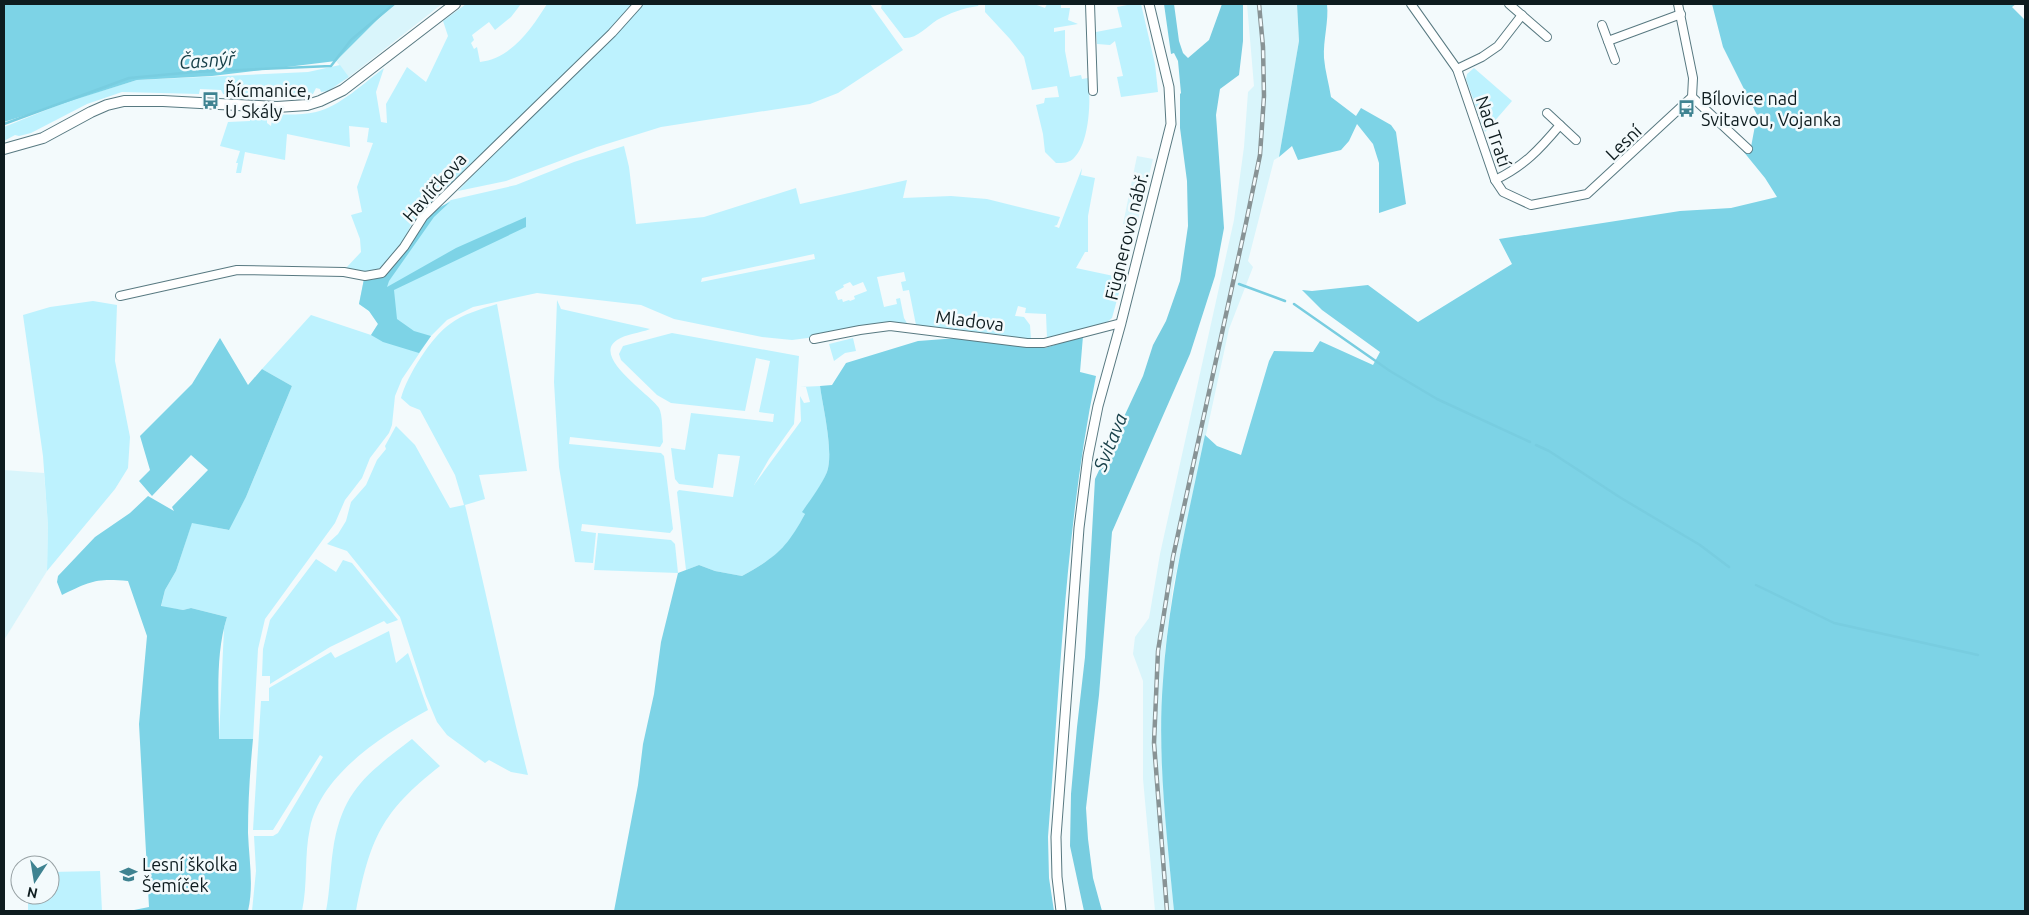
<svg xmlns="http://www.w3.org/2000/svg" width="2029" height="915" viewBox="0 0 2029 915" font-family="Ubuntu,sans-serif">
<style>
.built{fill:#d9f5fb}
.green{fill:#bdf2fe;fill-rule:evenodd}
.forest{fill:#7dd3e6}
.water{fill:#78cde0}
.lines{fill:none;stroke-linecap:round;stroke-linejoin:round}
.stream{stroke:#78cde0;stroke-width:2.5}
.minor-casing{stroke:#587981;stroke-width:10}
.tertiary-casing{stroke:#587981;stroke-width:11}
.secondary-casing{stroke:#587981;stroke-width:12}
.minor{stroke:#fff;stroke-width:8}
.tertiary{stroke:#fff;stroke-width:9}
.secondary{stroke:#fff;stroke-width:10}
.rail-casing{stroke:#889395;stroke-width:4.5}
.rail{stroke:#f3fafc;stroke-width:2.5;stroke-dasharray:8;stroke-linecap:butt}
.labels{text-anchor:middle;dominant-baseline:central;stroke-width:5;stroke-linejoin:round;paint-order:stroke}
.poi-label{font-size:18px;fill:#0e1c1f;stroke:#f3fafc;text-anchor:start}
.street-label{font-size:18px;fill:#0e1c1f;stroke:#f3fafc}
.water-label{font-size:19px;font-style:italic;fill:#184049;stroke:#f3fafc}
</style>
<rect width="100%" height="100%" fill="#f3fafc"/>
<g class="built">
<polygon points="393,4 442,4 349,77 336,61"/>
<polygon points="1247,4 1297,4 1299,41 1279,157 1274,160 1248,261 1253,267 1229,329 1173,587 1165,652 1161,743 1164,798 1174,911 1155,911 1143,779 1143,681 1133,654 1135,637 1149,618 1160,554 1234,220 1244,147 1248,92 1254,86"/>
<polygon points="1137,156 1153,159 1136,228 1123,224"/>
<polygon points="4,470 44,473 48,526 47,571 4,640"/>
</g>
<g class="green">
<path d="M466,4h55l-10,13 -16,13 -6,-8 -17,13 2,5 -3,3 3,6 3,-2 3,15c31,-3 52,-34 67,-58h88l-25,28 -199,193c-8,17 -23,50 -46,48 -6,0 -13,-3 -19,-5l15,-16 -1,-13 -9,-24 11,-3 -5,-25 16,-44 -6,-1 2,-14 -20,-2 1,21 -63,-13 -2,26 -40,-8 -4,21h-5l2,-10h-2l4,-12 -20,-5 8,-24 22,-1 1,-8 16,1v9l4,3 2,-12c14,1 29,1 43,-2 23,-5 49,-30 68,-44l-8,24 5,30 6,1 -1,-19 21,-37 19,15 22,-46 -5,-15z"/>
<polygon points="640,4 870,4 903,50 838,93 810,104 661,127 597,147 506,181 458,191 509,136 600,50"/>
<path d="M882,4h97l-1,2c-15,2 -28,7 -41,14 -11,7 -20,19 -33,18l-23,-30z"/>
<path d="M985,4h49l11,4 2,-4h14v4h9l-2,12 10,4 -24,4v4l11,-2v21l5,26 11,-2 1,4 6,-1c3,21 2,64 -14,80 -5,5 -11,5 -18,5l-11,-11 -2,-18 -7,-29 8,-2 1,-5 14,-1 -2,-11 -25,4 -8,-33 -14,-18 -25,-27z"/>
<polygon points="1132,4 1141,4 1155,64 1158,92 1121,97 1117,77 1123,76 1115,41 1110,45 1097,44 1096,32 1122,27 1117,7"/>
<path d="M340,65l9,12 -21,14 -7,1 -1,-3 -4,-1 -3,6c-11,2 -19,5 -28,-2l-8,2 -6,5 -48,-5 -2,-4 -21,-1 -1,5 -77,-2 -35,12 -56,29 -12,3 -4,-1 -11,6v-14l62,-25 71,-22 171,-8z"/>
<polygon points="1474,68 1512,101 1485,132 1466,79 1467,74"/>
<path d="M624,146l5,21 7,57 68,-7 92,-29 4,16 107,-24 -4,18 48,-2 36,3 73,18 -3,8 -3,1 5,2 23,-60 -1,7 14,3 -7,38v36h-3l-9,16 47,10 -11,40 -10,8 -55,13 -1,-25 -21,-1 1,-5 -8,-2 -3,10 9,1 6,8 1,14 2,1 -117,-15 -7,-35 -6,1 -2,-9 5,-1 -2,-9 -27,5 7,30 13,-3 -1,-5 4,-1 4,20 4,7 -116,15 -30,-3 -88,-18 -33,-14 -104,-12 -64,14 -26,13 -16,16 -29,43 -7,17 -3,29 -3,8 -19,25 -8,20 -17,22 -10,23 -70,96 -7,30 -5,90h-34l5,-111 3,-11 -36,-9 -8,2 -22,-3 4,-17 11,-19 16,-49 36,8 18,-33 46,-111 -30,-17 49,-54 60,20 7,-11 -9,-13 -10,-7 5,-25 6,1 13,-4 27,-31 20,-30 21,-15 65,-15 58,-23zM814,254l1,5 -114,23 1,-4zM850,282l3,4 10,-4 4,9 -13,5 1,3 -5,2 -1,-1 -6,2 -1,-3 -4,1 -3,-8 9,-5 -1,-2z"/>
<path d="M557,300l4,9 89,20c-10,4 -24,5 -33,11 -26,17 33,54 42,68 4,8 3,24 4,34l-3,5 -90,-10 -1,7 92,9 3,3 9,73 -3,4 -88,-9 -1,7 15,2 -3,30 -18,-1 -16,-95 -5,-85z"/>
<polygon points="93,301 117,305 115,361 130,437 128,468 115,489 47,571 48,526 43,456 23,315 50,307"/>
<path d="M497,304l30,167 -48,4 6,24 -20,6c22,90 40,180 63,270l-17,-3 -22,-12 -4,3 -38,-28 -10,-13 -11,-26 -26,-79 -53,-66 -20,-7 11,-10 8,-13 5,-19 15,-17 11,-25 9,-11 -1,-3 11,-20 19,19 35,63 14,-3 -9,-30 -35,-65 -10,-4 -9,-8c6,-22 30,-61 49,-74 13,-10 31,-15 47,-20z"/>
<path d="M672,333l127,23 -5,68 -25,35 -15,26 47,-64 -1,-25 4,7 6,-1 -4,-15h-6l20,-1c3,22 14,66 7,86 -5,14 -16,27 -24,40l2,2c-18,35 -29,43 -63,62l-27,-5 -16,-6 -13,5 -9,-78 2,-2 54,7 7,-41 -22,-2 -5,34 -34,-4 -4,-5 -4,-31 14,2 6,-37 82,9 1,-8 -15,-2 11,-51 -14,-3 -11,53 -74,-8 -14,-8 -36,-35 -2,-6 4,-8z"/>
<polygon points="853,338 856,351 845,353 834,361 829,344"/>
<polygon points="598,533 671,540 675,544 678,573 594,570"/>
<polygon points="316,559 336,572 343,560 352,563 398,620 387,624 384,621 330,647 270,684 270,676 262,676 263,649 270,620"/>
<path d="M389,631l7,32 12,-10 20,57c-45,25 -107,64 -118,118 -6,27 -2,56 -8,83h-50l4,-40 -2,-35h19l5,-3 45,-76 -3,-2 -47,75h-20l8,-129h8v-13l62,-36 4,6z"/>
<path d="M412,739l28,27c-59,46 -70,73 -84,145h-30c4,-20 4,-41 7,-61 9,-60 34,-76 79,-111z"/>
<polygon points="100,871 102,911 28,911 28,895 50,895 50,872"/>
</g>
<g class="forest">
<polygon points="4,4 393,4 336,61 212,76 137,80 4,122"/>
<path d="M1297,4h30c2,17 -4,36 -3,54 1,13 5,26 7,39l25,19 5,-8 30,17 5,7 10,72 -27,9v-50l-6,-19 -16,-20 -8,17 -8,9 -43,10 -6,-14 -13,11 20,-116z"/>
<path d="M1712,4h304l-4,3 13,13v891h-851c-7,-76 -17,-153 -11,-230 5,-83 25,-164 42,-246l12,11 24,9 28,-94 5,-10 39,1 7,-11 53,24 7,-13 -58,-42 -20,-20 10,1 56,-6 50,37 94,-58 -13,-25 181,-28 51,-3 46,-11 -12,-19 -22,-27 8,-4 6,-32 -34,-68z"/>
<path d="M450,202l-16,15 -45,64 -2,6 69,-39 70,-31v10l-132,63 3,29 17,12 17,5 -12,17 -36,-11 -12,-7 7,-11 -9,-13 -10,-7 5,-25c28,8 51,-49 67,-65 5,-5 13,-9 19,-12z"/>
<path d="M1083,336l-3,36 16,4c-31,152 -36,307 -48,461l1,41 5,33h-440l24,-126 5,-41 11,-50 7,-52 17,-69 21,-8 16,6 27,5c34,-19 44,-27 63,-62l-3,-2c9,-13 19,-26 25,-40 7,-20 -4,-64 -7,-86l12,-1 14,-22 72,-22 40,-3 87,10z"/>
<path d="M220,338l28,47 14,-16 30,17 -46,111 -17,33 -37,-7 -16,48 -11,19 -4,16 22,4 8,-2 36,9c-12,38 -8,82 -8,122h34c-3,31 -5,63 -5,94 1,27 6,52 0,78h-119l20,-4 -10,-183 8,-88 -19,-55c-31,-3 -38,0 -66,14l-5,-13 1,-6 37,-39 35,-24 18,-17 26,15 -2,-4 36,-37 -17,-15 -39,41 -13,-15 11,-11 -10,-34 52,-52z"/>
</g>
<polygon class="water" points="1164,4 1174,4 1179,41 1183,53 1188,58 1209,40 1222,4 1243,4 1243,41 1239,75 1220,89 1216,115 1224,228 1215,276 1190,354 1112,532 1099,695 1086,808 1088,839 1093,878 1102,911 1084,911 1070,846 1071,794 1077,727 1085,657 1095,479 1143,376 1153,345 1166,321 1180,281 1188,226 1187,181 1180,128 1180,94 1181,93 1178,61 1174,53 1171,54"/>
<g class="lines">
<g class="stream">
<polyline points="4,124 129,78 194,72 331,66 351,40 394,4"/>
<polyline points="1239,284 1285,301"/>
<polyline points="1294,304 1390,371 1437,399 1530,442"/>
<polyline points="1536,445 1549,451 1621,498 1700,545 1729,567"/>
<polyline points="1756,585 1834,623 1978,655"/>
</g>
<defs>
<g id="minor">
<polyline points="1090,4 1093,91"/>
<polyline points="1411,4 1457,69 1495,180 1503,192 1531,205 1587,194 1692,97 1693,78 1678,4"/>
<polyline points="1509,4 1547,37"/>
<polyline points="1602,25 1615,60"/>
<polyline points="1608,41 1681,14"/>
<polyline points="1457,69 1482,57 1498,46 1522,15"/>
<polyline points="1692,97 1748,149"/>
<polyline points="1547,113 1576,140"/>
<path d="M1495,180c29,-14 44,-30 65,-55"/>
<polyline points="120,296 237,270 344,272 365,276 382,273 404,247 423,217 612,33 638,4"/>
<polyline points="814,339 860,330 890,326 1027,343 1044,343 1121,323"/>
</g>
<polyline id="tertiary" points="1061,911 1057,877 1056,837 1079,528 1088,456 1098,406 1121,323 1171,124 1169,87 1149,4"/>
<polyline id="secondary" points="4,149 43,138 91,112 107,105 124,101 163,101 277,107 307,105 320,101 343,90 455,4"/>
</defs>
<use href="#minor" class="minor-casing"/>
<use href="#tertiary" class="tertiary-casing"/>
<use href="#secondary" class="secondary-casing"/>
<use href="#minor" class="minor"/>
<use href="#tertiary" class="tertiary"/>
<use href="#secondary" class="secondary"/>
<defs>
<polyline id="rail" points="1167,911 1154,743 1158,651 1173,557 1246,223 1260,155 1264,96 1263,47 1259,4"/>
</defs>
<use href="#rail" class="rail-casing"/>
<use href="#rail" class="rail"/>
</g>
<defs>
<symbol id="bus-bare" viewBox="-9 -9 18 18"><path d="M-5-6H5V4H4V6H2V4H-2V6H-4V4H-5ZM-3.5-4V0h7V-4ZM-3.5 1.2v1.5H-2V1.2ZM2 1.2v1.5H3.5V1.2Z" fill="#3f8391" stroke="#f3fafc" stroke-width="2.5" paint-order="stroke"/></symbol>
<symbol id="school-bare" viewBox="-9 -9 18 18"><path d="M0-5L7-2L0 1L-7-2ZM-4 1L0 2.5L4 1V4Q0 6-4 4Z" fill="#3f8391" stroke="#f3fafc" stroke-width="2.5" paint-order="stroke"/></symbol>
</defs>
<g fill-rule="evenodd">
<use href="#bus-bare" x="198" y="88" width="25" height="25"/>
<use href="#bus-bare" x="1674" y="96" width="25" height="25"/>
<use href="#school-bare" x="116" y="862" width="25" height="25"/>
</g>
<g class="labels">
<g class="poi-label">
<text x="225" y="90">Řícmanice,<tspan x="225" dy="21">U Skály</tspan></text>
<text x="1701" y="98">Bílovice nad<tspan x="1701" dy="21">Svitavou, Vojanka</tspan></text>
<text x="142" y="864">Lesní školka<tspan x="142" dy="21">Šemíček</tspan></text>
</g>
<g class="street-label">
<text transform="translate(1494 131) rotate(71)">Nad Tratí</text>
<text transform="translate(1623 142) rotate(-44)">Lesní</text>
<text transform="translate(434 187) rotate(-48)">Havlíčkova</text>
<text transform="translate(1126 236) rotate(-76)">Fügnerovo nábř.</text>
<text transform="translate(970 320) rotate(7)">Mladova</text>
</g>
<g class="water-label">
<text transform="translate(207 60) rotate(-4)">Časnýř</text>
<text transform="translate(1110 442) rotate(-68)">Svitava</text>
</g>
</g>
<rect width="2029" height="915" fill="none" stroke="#0e1c1f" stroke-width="10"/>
<g transform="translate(35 880) rotate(192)"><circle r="24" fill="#f3fafc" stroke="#97a1a4"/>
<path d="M0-4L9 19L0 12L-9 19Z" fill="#3f8391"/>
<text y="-8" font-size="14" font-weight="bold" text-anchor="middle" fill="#0e1c1f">N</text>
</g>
</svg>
